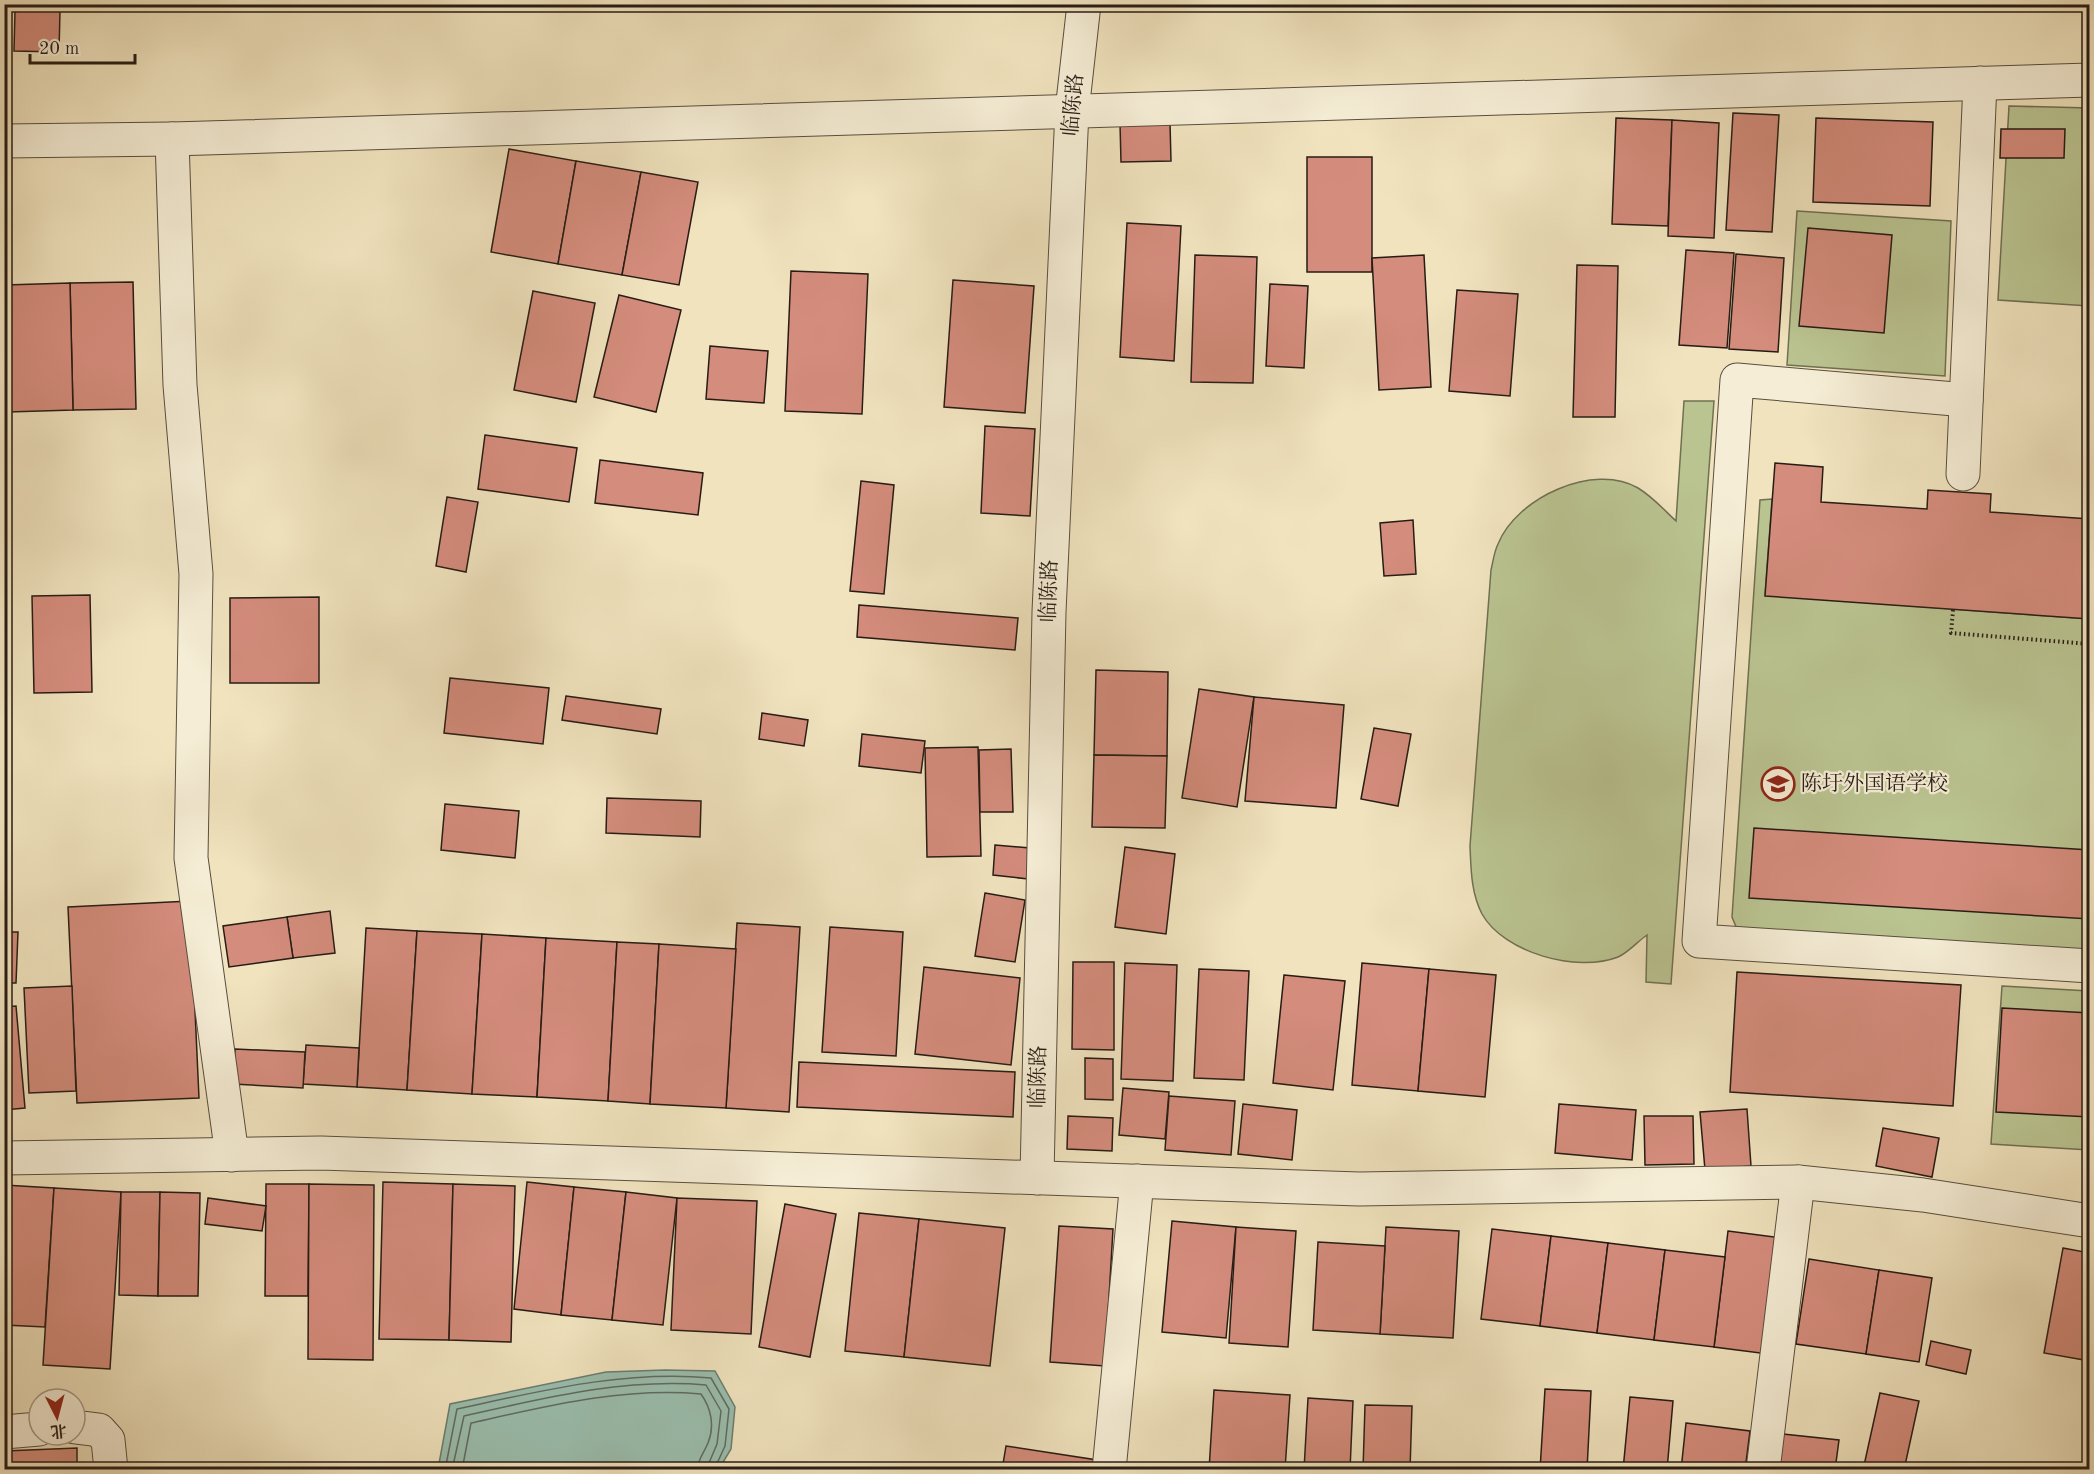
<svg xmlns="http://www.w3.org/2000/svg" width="2094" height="1474" viewBox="0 0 2094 1474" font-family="'Old Standard TT','Noto Serif SC',serif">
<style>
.green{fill:#bac491;stroke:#707053;stroke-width:1.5}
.water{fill:#9abeae;stroke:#6c7d71;stroke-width:1.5}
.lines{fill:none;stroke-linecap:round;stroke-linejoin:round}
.shore{stroke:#606d62;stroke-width:1.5}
.building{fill:#d48c7c;stroke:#271c15;stroke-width:1.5}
.minor-casing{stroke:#594e3f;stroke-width:35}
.path{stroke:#271c15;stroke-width:4;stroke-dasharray:1.5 3;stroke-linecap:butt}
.minor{stroke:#f5edd5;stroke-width:33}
.labels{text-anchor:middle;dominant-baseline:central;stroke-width:4.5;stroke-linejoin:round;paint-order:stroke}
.street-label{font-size:21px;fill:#271c15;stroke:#f5edd5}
.poi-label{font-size:21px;fill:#271c15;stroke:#f5edd5;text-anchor:start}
</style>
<rect width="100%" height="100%" fill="#f0e3be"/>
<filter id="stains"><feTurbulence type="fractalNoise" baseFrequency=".00333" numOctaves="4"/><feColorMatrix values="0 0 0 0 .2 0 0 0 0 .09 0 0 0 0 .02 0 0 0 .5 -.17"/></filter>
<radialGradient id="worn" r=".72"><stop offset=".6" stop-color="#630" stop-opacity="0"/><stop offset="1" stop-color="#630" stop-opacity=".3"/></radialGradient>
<g class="green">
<polygon points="2009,106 2089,108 2089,306 1998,300"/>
<polygon points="1797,211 1951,221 1945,376 1787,365"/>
<path d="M1684,401h30l-43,583 -25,-2 1,-47c-9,6 -19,18 -29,22 -41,16 -114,-4 -136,-43 -11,-21 -11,-45 -12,-68l21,-276c2,-8 3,-18 7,-26 18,-46 96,-82 140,-56 15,9 26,22 38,33z"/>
<polygon points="1772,499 1765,595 2089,619 2089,951 1737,929 1732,917 1760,500"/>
<polygon points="2002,986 2089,991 2089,1150 1991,1144"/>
</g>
<polygon class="water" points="665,1370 715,1371 735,1407 731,1449 719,1469 438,1469 450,1404 606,1372"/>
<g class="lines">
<g class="shore">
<path d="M445,1470l12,-61c84,-18 166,-39 254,-31l18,31 -4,37 -11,24"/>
<path d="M452,1470l12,-54c80,-18 159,-38 242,-31l15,26 -4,33 -11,26"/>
<path d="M462,1470l9,-47c76,-17 152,-36 230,-29 10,14 14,32 7,49 -4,10 -10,16 -11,27"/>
</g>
</g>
<g class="building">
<polygon points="15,11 60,11 59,52 14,51"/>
<polygon points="1733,113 1779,115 1772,232 1726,230"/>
<polygon points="1616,118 1672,120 1668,226 1612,224"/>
<polygon points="1816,118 1933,122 1930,206 1813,202"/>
<polygon points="1672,120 1719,123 1714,238 1668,236"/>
<polygon points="1170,123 1171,161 1121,162 1120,124"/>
<polygon points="2001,129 2065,129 2064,158 2000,158"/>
<polygon points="509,149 576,161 558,264 491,252"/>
<rect x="1307" y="157" width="65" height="115"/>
<polygon points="576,161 641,172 622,275 558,264"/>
<polygon points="641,172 698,182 679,285 622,275"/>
<polygon points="1127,223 1181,226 1174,361 1120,357"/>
<polygon points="1808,228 1892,235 1884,333 1799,326"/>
<polygon points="1686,250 1734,253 1727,348 1679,345"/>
<polygon points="1736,254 1784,258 1778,352 1729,349"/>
<polygon points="1195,255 1257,257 1253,383 1191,382"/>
<polygon points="1424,255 1431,387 1379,390 1372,258"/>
<polygon points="1577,265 1618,266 1615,417 1573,417"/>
<polygon points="791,271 868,274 862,414 785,411"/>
<polygon points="953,280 1034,286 1025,413 944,407"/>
<polygon points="133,282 136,409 73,410 70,283"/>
<polygon points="70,283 73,410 8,412 5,285"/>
<polygon points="1270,284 1308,286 1304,368 1266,366"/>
<polygon points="4,285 8,398 4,398"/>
<polygon points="1457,290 1518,294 1510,396 1449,391"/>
<polygon points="533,291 595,303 576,402 514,390"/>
<polygon points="619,295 681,310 656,412 594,397"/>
<polygon points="710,346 768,351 764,403 706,399"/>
<polygon points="985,426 1035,429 1030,516 981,513"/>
<polygon points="485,435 577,448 569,502 478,489"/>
<polygon points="600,460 703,473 698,515 595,503"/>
<polygon points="1775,463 1823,467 1821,502 1927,509 1928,490 1991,494 1990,512 2090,519 2090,619 1765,596"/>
<polygon points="861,481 894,485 884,594 850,591"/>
<polygon points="447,497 478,502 466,572 436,566"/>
<polygon points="1413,520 1416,574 1384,576 1380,523"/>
<polygon points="90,595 92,692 34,693 32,596"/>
<polygon points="319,597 319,683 230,683 230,598"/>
<polygon points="859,605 1018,618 1015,650 857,637"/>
<polygon points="1096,670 1168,672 1167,756 1094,755"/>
<polygon points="450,678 549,688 543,744 444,733"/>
<polygon points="1199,689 1254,697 1237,807 1182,798"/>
<polygon points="566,696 661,709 657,734 562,720"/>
<polygon points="1254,697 1344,705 1336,808 1245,801"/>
<polygon points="762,713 808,720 804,746 759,739"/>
<polygon points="1374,728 1411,734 1398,806 1361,799"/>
<polygon points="862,734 925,741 921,773 859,766"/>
<polygon points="978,747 981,856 927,857 925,748"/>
<polygon points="1011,749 1013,812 980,812 979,750"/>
<polygon points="1094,755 1167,756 1165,828 1092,827"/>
<polygon points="607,798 701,801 700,837 606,833"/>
<polygon points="445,804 519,811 515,858 441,850"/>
<polygon points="1754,828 2090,850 2090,919 1749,898"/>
<polygon points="995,845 1030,848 1028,879 993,875"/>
<polygon points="1125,847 1175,854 1166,934 1115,927"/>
<polygon points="985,893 1025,900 1015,962 975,956"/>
<polygon points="190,901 199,1098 77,1103 68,907"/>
<polygon points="330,911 335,953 293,958 287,917"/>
<polygon points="287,917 293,958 229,967 223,926"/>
<polygon points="737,923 800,927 789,1112 726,1108"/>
<polygon points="830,927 903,932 896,1056 822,1052"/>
<polygon points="366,928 417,931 407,1090 357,1087"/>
<polygon points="417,931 482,934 472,1094 407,1090"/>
<polygon points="4,932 18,932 16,983 4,983"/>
<polygon points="482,934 546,938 537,1097 472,1094"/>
<polygon points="546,938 617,942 608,1101 537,1097"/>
<polygon points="617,942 659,944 650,1104 608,1101"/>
<polygon points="659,944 736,949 726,1108 650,1104"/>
<polygon points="1073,962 1114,962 1114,1050 1072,1049"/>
<polygon points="1125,963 1177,965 1173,1081 1121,1079"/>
<polygon points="1362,963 1429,969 1418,1091 1352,1085"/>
<polygon points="924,967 1020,978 1011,1065 915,1054"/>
<polygon points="1199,969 1249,971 1244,1080 1194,1078"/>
<polygon points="1429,969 1496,975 1485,1097 1418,1091"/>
<polygon points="1737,972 1961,985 1953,1106 1730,1092"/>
<polygon points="1284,975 1345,981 1333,1090 1273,1083"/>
<polygon points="72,986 76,1091 29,1093 24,988"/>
<polygon points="16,1006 25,1108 4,1110 4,1007"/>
<polygon points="2002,1008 2090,1013 2090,1117 1996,1112"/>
<polygon points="306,1045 359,1048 357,1087 303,1084"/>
<polygon points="235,1049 305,1052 303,1088 233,1084"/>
<polygon points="1085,1058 1113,1059 1113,1100 1085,1099"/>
<polygon points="799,1062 1015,1072 1013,1117 797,1107"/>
<polygon points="1123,1088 1169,1092 1165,1139 1119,1135"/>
<polygon points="1169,1096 1235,1101 1231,1155 1165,1150"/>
<polygon points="1243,1104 1297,1110 1292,1160 1238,1154"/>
<polygon points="1559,1104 1636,1110 1632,1160 1555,1153"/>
<polygon points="1747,1109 1751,1166 1705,1170 1700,1112"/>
<polygon points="1068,1116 1113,1118 1112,1151 1067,1149"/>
<polygon points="1644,1116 1693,1116 1694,1164 1645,1165"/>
<polygon points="1883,1128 1939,1138 1932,1177 1876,1166"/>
<polygon points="383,1182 453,1184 449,1340 379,1339"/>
<polygon points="527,1182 574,1187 561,1315 514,1309"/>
<polygon points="266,1184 309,1184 308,1296 265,1296"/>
<polygon points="309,1184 374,1185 373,1360 308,1359"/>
<polygon points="453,1184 515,1186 511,1342 449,1340"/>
<polygon points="4,1185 54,1188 45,1327 4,1325"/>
<polygon points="574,1187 626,1192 612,1320 561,1315"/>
<polygon points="54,1188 121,1192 110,1369 43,1365"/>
<polygon points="121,1192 160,1192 158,1296 119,1295"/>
<polygon points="160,1192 200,1193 198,1296 158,1296"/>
<polygon points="626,1192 677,1198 663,1325 612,1320"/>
<polygon points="208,1198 266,1206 262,1231 205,1224"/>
<polygon points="677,1198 757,1201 751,1334 671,1330"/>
<polygon points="785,1204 836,1214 810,1357 759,1347"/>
<polygon points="859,1213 919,1219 904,1357 845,1351"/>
<polygon points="919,1219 1005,1228 990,1366 904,1357"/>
<polygon points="1172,1221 1236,1227 1226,1338 1162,1332"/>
<polygon points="1059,1226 1113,1229 1105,1366 1050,1362"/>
<polygon points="1236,1227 1296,1231 1288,1347 1229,1343"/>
<polygon points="1386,1227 1459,1231 1453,1338 1380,1334"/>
<polygon points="1492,1229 1551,1236 1540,1326 1481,1319"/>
<polygon points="1728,1231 1782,1238 1768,1354 1714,1347"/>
<polygon points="1551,1236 1608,1243 1597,1333 1540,1326"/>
<polygon points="1318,1242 1385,1246 1380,1334 1313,1330"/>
<polygon points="1608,1243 1665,1250 1654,1340 1597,1333"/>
<polygon points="2063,1248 2090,1253 2090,1361 2044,1353"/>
<polygon points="1665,1250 1725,1257 1714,1347 1654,1340"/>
<polygon points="1809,1259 1879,1270 1866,1354 1796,1344"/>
<polygon points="1879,1270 1932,1278 1919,1362 1866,1354"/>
<polygon points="1931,1341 1971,1350 1966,1374 1926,1365"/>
<polygon points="1545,1389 1591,1391 1587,1470 1540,1470"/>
<polygon points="1214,1390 1290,1395 1285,1470 1209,1470"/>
<polygon points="1880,1393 1919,1401 1904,1470 1863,1470"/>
<polygon points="1630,1397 1673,1401 1667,1470 1623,1470"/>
<polygon points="1308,1398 1353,1401 1350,1470 1304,1470"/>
<polygon points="1365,1405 1412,1406 1410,1470 1363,1470"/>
<polygon points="1686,1423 1750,1431 1745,1470 1681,1470"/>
<polygon points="1783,1434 1839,1440 1835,1470 1779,1470"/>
<polygon points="1006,1446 1097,1460 1096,1470 1002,1470"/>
<polygon points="77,1448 77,1470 4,1470 4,1451"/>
</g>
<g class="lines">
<defs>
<g id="minor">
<polyline points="172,139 180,385 196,574 191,858 232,1155"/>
<polyline points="4,141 172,139 2090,80"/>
<polyline points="1966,400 1737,380 1699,941 2090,966"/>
<polyline points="1963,474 1980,83"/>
<polyline points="4,1158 321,1153 1359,1189 1798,1182 1923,1195 2090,1221"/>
<polyline points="1037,1178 1049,612 1072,111 1084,4"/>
<polyline points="75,1427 99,1430 108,1440 111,1470"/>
<polyline points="4,1432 39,1429"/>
<polyline points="1109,1470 1137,1181"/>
<polyline points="1763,1470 1798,1182"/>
</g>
</defs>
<use href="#minor" class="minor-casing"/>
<polyline class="path" points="1953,610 1951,633 2090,644"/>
<use href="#minor" class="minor"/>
</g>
<defs>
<symbol id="school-ring" viewBox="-11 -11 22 22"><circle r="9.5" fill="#f5edd5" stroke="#8f2418" stroke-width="1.5"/><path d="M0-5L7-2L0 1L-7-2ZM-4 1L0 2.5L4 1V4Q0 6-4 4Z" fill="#8f2418"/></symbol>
</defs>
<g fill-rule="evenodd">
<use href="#school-ring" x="1759" y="765" width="38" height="38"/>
</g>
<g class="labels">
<g class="street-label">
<text transform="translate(1074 105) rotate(-85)">临陈路</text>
<text transform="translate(1050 591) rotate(-88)">临陈路</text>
<text transform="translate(1039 1077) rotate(-89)">临陈路</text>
</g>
<g class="poi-label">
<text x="1801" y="784">陈圩外国语学校</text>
</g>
</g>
<rect width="2094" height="1474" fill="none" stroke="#f0e3be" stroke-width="24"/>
<rect x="6" y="6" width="2082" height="1462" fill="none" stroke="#271c15" stroke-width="3"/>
<rect x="12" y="12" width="2070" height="1450" fill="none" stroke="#271c15" stroke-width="1.5"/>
<g transform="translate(57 1417) rotate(174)"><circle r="28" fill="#f5edd5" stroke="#a39988" stroke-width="1.5"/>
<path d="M0-4.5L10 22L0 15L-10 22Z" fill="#8f2418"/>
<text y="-9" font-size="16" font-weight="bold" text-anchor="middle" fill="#271c15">北</text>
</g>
<path d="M30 54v9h105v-9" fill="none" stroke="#271c15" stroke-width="3"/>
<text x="39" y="54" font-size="18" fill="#271c15" stroke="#f5edd5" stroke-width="4.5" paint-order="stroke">20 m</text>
<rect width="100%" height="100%" filter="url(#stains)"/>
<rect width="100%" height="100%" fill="url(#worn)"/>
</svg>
